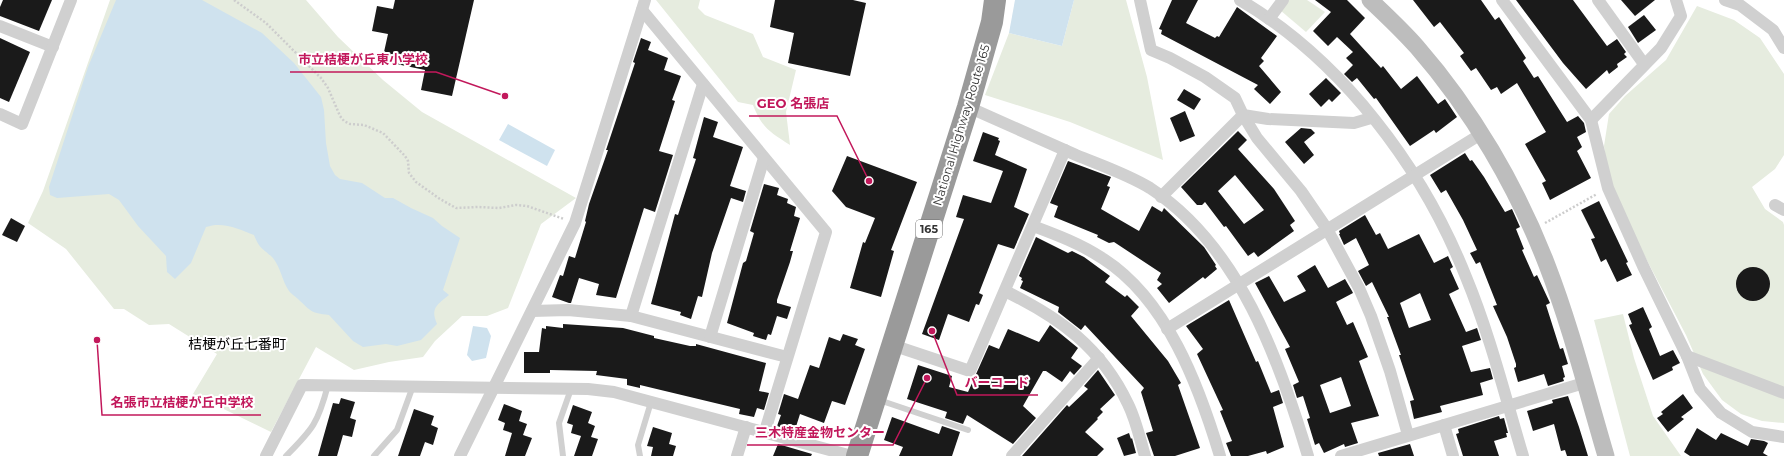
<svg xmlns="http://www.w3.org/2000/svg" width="1784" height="456" viewBox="0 0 1784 456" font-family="Montserrat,'Noto Sans JP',sans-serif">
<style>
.green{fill:#e6ecdf}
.water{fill:#cfe2ee}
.building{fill:#1a1a1a;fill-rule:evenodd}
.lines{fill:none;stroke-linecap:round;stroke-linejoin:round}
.path{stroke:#cdcdcd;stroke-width:2.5;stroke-dasharray:2 2;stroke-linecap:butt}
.lane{stroke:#d0d0d0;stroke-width:6}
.street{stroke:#d0d0d0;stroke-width:12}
.secondary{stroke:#bdbdbd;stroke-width:17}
.highway{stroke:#9a9a9a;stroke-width:22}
.labels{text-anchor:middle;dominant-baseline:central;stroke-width:4;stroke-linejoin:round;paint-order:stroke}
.shield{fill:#fff;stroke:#707070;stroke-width:1}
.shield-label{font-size:11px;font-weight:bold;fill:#333}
.street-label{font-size:12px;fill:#333;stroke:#fff}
.quarter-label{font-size:14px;fill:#000;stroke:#fff}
.leader{fill:none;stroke:#c2185b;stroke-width:1.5}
.callout-dot{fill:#c2185b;stroke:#fff;stroke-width:1.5}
.callout-label{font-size:13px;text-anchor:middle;font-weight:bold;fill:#c2185b;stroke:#fff;stroke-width:4;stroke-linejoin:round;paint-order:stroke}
</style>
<rect width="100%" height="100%" fill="#fff"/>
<g class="green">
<polygon points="110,0 306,0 338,37 383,80 422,112 576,198 541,224 508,308 487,316 462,316 435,341 423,357 389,362 354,370 316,347 271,432 193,394 217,354 169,324 149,325 124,309 114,309 66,249 28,223 43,191"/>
<path d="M656,0h44l-2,8 7,7 48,19 10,23 33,13 -10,42 4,33c-20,-13 -28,-17 -37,-40l-15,-3z"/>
<polygon points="1074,0 1126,0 1147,77 1163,160 1070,122 985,95 1009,33 1062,46"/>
<polygon points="1286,0 1307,0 1325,12 1306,32 1280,10"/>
<polygon points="1697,6 1734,20 1760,38 1784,74 1784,155 1775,169 1752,187 1765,209 1783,222 1784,225 1784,423 1762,421 1741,414 1722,400 1703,374 1686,335 1641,249 1608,178 1604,146 1609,114 1625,96 1666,60"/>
<polygon points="1623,314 1634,358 1653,416 1681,456 1630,456 1594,320"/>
</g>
<g class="water">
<path d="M116,0h86l60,33 32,30 27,34 3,13 2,33 4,23 5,9 5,4 22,4 23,15h8l18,10 22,10 9,8 18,12 -17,52 6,5c-12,10 -19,13 -12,29l-16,16 -24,6 -11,-2 -23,3 -10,-6 -24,-26c-19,-2 -18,-4 -31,-16 -3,-3 -7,-5 -9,-8 -7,-10 -8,-23 -16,-33 -10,-10 -13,-8 -19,-23 -14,-6 -32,-14 -48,-8l-15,36 -16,16 -8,-7 -1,-16 -28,-30 -19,-26 -10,-6 -52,4 -7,-3 -1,-8 39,-120z"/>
<polygon points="1015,0 1074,0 1062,46 1009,33"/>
<polygon points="508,124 555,150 547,166 499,140"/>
<polygon points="473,326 487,328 491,336 486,358 472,361 467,355"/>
</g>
<g class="building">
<polygon points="3,0 52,0 39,31 0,16 0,7"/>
<polygon points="395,0 474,0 452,96 421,90 425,70 382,61 388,34 372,31 377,6 393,9"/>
<polygon points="775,0 853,0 866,3 850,76 788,63 794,33 770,27"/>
<polygon points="1172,0 1198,0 1186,23 1215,38 1217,36 1219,37 1237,7 1277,36 1261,58 1264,61 1259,66 1281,92 1270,104 1254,89 1258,85 1161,34 1162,30 1159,29"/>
<polygon points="1315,0 1347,0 1365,18 1350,34 1381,68 1383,66 1401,89 1417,76 1438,104 1445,99 1457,117 1436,133 1434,130 1410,146 1376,98 1374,99 1357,78 1352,82 1344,74 1353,65 1346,58 1353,52 1337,37 1328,46 1313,31 1331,12"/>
<polygon points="1413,0 1481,0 1495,20 1499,17 1526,58 1523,61 1534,78 1538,76 1567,122 1578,116 1584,123 1586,132 1577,137 1582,147 1577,151 1591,178 1550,200 1542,183 1546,181 1525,144 1546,132 1517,83 1501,94 1497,87 1491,90 1476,68 1471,71 1460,56 1464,53 1440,22 1434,27"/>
<polygon points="1516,0 1573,0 1607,46 1617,39 1626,52 1624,54 1627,57 1617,64 1618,67 1609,74 1607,70 1586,89 1563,63"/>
<polygon points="1621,0 1655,0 1635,16"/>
<polygon points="1644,15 1656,30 1638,43 1628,27"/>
<polygon points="0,38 30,52 9,102 0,98"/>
<polygon points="641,38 651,42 648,50 668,58 664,70 681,76 672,100 675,101 659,151 673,155 655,212 644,208 616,298 596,295 599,284 579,278 571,303 569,303 552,297 560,275 563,276 569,256 575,258 586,222 585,221 589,204 608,150 606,150 635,63 633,62"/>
<polygon points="1326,78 1341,93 1332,102 1329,99 1321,107 1309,94"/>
<polygon points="1184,89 1201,99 1194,110 1177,100"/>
<polygon points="1185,111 1195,136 1180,142 1170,118"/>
<polygon points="704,117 718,122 713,137 743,147 730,186 746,191 743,202 731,198 712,253 702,297 698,296 691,319 680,315 681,312 651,304 675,214 678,215 696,159 693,158"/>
<polygon points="1301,128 1311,129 1315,133 1304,142 1314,155 1304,164 1285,142"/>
<path d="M1238,131l9,9 -9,9 36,40 21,32 -5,4 4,6 -36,26 -4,-5 -6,4 -22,-30 -2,1 -19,-25 -3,3h-5l-16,-18zM1235,175l29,35 -20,14 -26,-33z"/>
<polygon points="983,132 999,138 998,140 1000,141 995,155 1027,169 1014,207 1029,214 1014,249 998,244 979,293 983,295 979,305 976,304 969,322 948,314 939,340 922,334 964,219 956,217 963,195 991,203 1003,171 973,161"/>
<polygon points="1465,153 1470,161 1472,160 1484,177 1505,212 1512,209 1520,227 1516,229 1524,249 1522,250 1534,277 1537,275 1550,303 1546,305 1560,349 1563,348 1568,364 1562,366 1565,377 1563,378 1564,381 1548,386 1544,374 1518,382 1514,368 1516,367 1516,364 1507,337 1493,306 1497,305 1480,262 1476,264 1470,253 1477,250 1463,220 1446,190 1441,193 1430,175"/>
<polygon points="847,156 917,182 891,250 894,251 881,297 850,288 863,242 865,243 875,218 846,207 832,191"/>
<polygon points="1068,161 1111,177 1107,186 1110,187 1101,209 1139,231 1152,206 1162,212 1164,208 1204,247 1216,265 1215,266 1217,269 1205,279 1203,277 1169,303 1157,288 1162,284 1157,280 1161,273 1114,242 1109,243 1097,237 1098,235 1054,217 1058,206 1050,203"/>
<polygon points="764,184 779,188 777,195 788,199 787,203 796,207 794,216 800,218 790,251 793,251 790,262 777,300 777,303 791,307 787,319 777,316 771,335 768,334 766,340 753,336 754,333 727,323 743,263 746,261 754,233 750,231"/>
<polygon points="1599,201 1628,262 1626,263 1632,275 1617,282 1606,259 1601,262 1591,239 1595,238 1581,210"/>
<path d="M1365,215l11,20 4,-2 8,16 31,-15 15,29 14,-7 5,11 -3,2 9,20 -10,5 17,38 11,-4 4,12 -19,6 9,26 19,-4 3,11 -13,4 3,12 -43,11 2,6 -28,7 -4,-18 4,-1 -15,-45h2l-14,-38h2l-17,-35 -6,4 -8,-15 11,-6 -13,-27 -12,7 -5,-11h1l-1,-3zM1420,293l11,27 -22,8 -9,-25z"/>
<polygon points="11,218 25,226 17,242 2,235"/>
<polygon points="1036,237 1068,253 1072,251 1084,257 1110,276 1105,282 1125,297 1127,295 1139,307 1131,316 1168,361 1181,383 1178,385 1200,448 1175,456 1154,456 1146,433 1153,431 1141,392 1144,388 1085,325 1081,330 1058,312 1059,307 1020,288 1023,281 1021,280 1022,278 1019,276"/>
<path d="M1315,265l13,23 17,-9 7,12 1,2 -17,9 11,23 6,-3 15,35 -9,4 20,55 -28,7 7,20 -13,4 -1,-3 -20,9 -5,-10 -4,2 -8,-26 3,-1 -7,-22 -6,2 -4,-13 6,-3 -14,-33 5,-2 -35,-64 14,-7 15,26 22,-11 -9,-15zM1341,377l10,29 -21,7 -10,-28z"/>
<circle cx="1753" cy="284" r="17"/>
<polygon points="1229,300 1256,362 1258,361 1271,393 1279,390 1283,403 1273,407 1284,447 1267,454 1266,451 1248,456 1231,456 1226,443 1232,441 1220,411 1223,410 1197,354 1203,349 1186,326"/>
<polygon points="1643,307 1652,327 1649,329 1660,356 1673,350 1680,363 1672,367 1673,370 1653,380 1629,325 1632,324 1628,314"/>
<polygon points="563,324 623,328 654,336 654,338 690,346 696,346 696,344 766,363 759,391 769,393 764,410 757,408 754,417 739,414 740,409 640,385 640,388 627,385 627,379 596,375 597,371 550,370 550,373 524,373 524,352 539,352 542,328 546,329 546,326 563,328"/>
<polygon points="1050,325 1078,348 1071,358 1082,366 1074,375 1070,371 1062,382 1046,371 1043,371 1023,406 1036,418 1013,444 967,415 963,424 945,418 947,412 907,399 918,365 952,376 949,387 968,392 989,345 999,349 1008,329 1039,342"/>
<polygon points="843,334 858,339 855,345 865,349 845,405 832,401 824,423 800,414 794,433 782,429 783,428 777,426 781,415 778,414 784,394 798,399 810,365 819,368 829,337 840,341"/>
<polygon points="1098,370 1115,395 1100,409 1103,412 1097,418 1098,419 1085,432 1104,449 1097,456 1022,456 1067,405 1069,407 1088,389 1084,386"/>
<polygon points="1683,394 1693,408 1681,417 1684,419 1668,432 1657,418 1663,414 1661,412"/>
<polygon points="1568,396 1579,427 1588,456 1567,456 1565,450 1561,451 1554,424 1533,431 1527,411 1553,403 1552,400"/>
<polygon points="341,398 355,402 350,418 356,420 352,437 343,435 337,456 318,456 333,403 339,404"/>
<polygon points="504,404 522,411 519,421 527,424 523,435 532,438 525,456 505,456 512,433 503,430 505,423 498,420"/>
<polygon points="573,405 592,412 588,423 595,426 591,437 598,439 592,456 574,456 581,436 571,433 573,425 567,423"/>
<polygon points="414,409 434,416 431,425 438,428 433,445 425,442 420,456 398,456"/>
<polygon points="1499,416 1500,419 1504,418 1508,433 1506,433 1507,437 1494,441 1499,456 1463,456 1456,434 1459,433 1458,429"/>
<polygon points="892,417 939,434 942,426 960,432 952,456 899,456 903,447 884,440"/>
<polygon points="653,427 672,433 669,444 676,446 673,456 651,456 653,447 647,446"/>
<polygon points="1697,428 1716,440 1721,433 1748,446 1751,439 1764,441 1768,443 1763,453 1768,456 1690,456 1684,452"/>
<polygon points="1129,433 1131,439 1132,438 1136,453 1124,456 1117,438"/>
<polygon points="778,444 812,454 811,456 773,456"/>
<polygon points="1410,444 1414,456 1379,456 1378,453"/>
</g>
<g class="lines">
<g class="path">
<polyline points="234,0 266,23 321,78 328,88 340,116 344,121 350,124 364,125 383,133 405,156 408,161 409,173 416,182 440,199 456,208 478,207 499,208 516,205 527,206 564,219"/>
<polyline points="1545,223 1597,194"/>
</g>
<g class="lane">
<polyline points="879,400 968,430"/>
<path d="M286,456c27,-27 32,-33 42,-71"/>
<polyline points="374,456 397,430 413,386"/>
<polyline points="563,456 559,423 571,389"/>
<polyline points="640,456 638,445 651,402"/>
</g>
<g class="street">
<polyline points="1140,0 1151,50 1170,58 1205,77 1235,98 1243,115 1257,138 1301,191 1327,229 1359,288 1371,316 1390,371 1408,435"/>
<path d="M1240,0c102,60 183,168 226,277 24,58 39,119 57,179"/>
<polyline points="1502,0 1591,120 1608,188 1643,266 1687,356 1700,389 1721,413 1752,432 1784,437"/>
<polyline points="1598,0 1644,64"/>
<polyline points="1725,0 1740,5 1773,30 1784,48"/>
<polyline points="642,10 826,232 765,431"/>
<polyline points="1269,19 1283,0"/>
<polyline points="0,26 53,47"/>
<path d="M968,107c36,16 72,32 108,48 24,10 51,19 74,33 89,58 129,171 158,268"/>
<polyline points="0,114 22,124 71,0"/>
<polyline points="1243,115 1268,119 1354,123 1371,118"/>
<polyline points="1591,120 1661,48 1681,16 1676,0"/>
<polyline points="1161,197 1243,115"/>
<polyline points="1775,205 1784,210"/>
<path d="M1033,226c24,9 48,18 69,32 65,41 97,128 118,198"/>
<path d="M1005,291c55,27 96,56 123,113 8,16 12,35 17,52"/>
<polyline points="532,311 568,310 631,316 787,357"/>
<polyline points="631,316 703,84"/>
<polyline points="1167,329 1481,134"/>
<polyline points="710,337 764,158"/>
<polyline points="892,345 970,371 1065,150"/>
<polyline points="1687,356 1784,393"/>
<polyline points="1444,425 1453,456"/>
<polyline points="266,456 302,385 588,389 614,392 852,456"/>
<polyline points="460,456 575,223 645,0"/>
<polyline points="737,456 746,427"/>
<polyline points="1012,456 1099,358"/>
<polyline points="1341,456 1584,383"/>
</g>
<path class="secondary" d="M1370,0c16,15 32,30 47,47 55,63 100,140 130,218 24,62 40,127 59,191"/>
<polyline class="highway" points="857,456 968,107 992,22 995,0"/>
</g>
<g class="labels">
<rect class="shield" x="916" y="220" width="26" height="18" rx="3"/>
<g class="shield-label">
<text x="929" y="229">165</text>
</g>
<g class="street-label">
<text transform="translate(961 125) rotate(-73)">National Highway Route 165</text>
</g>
<g class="quarter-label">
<text x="237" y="344">桔梗が丘七番町</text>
</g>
</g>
<path class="leader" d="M505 96L436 72H290M869 181L837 116H749M932 331L957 395H1038M97 340L102 415H261M927 378L893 445H747"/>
<g class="callout-dot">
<circle cx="505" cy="96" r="4"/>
<circle cx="869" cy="181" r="4"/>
<circle cx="932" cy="331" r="4"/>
<circle cx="97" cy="340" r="4"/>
<circle cx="927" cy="378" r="4"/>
</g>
<g class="callout-label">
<text x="363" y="64">市立桔梗が丘東小学校</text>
<text x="793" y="108">GEO 名張店</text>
<text x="997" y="387">バーコード</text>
<text x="182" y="407">名張市立桔梗が丘中学校</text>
<text x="820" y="437">三木特産金物センター</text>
</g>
</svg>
